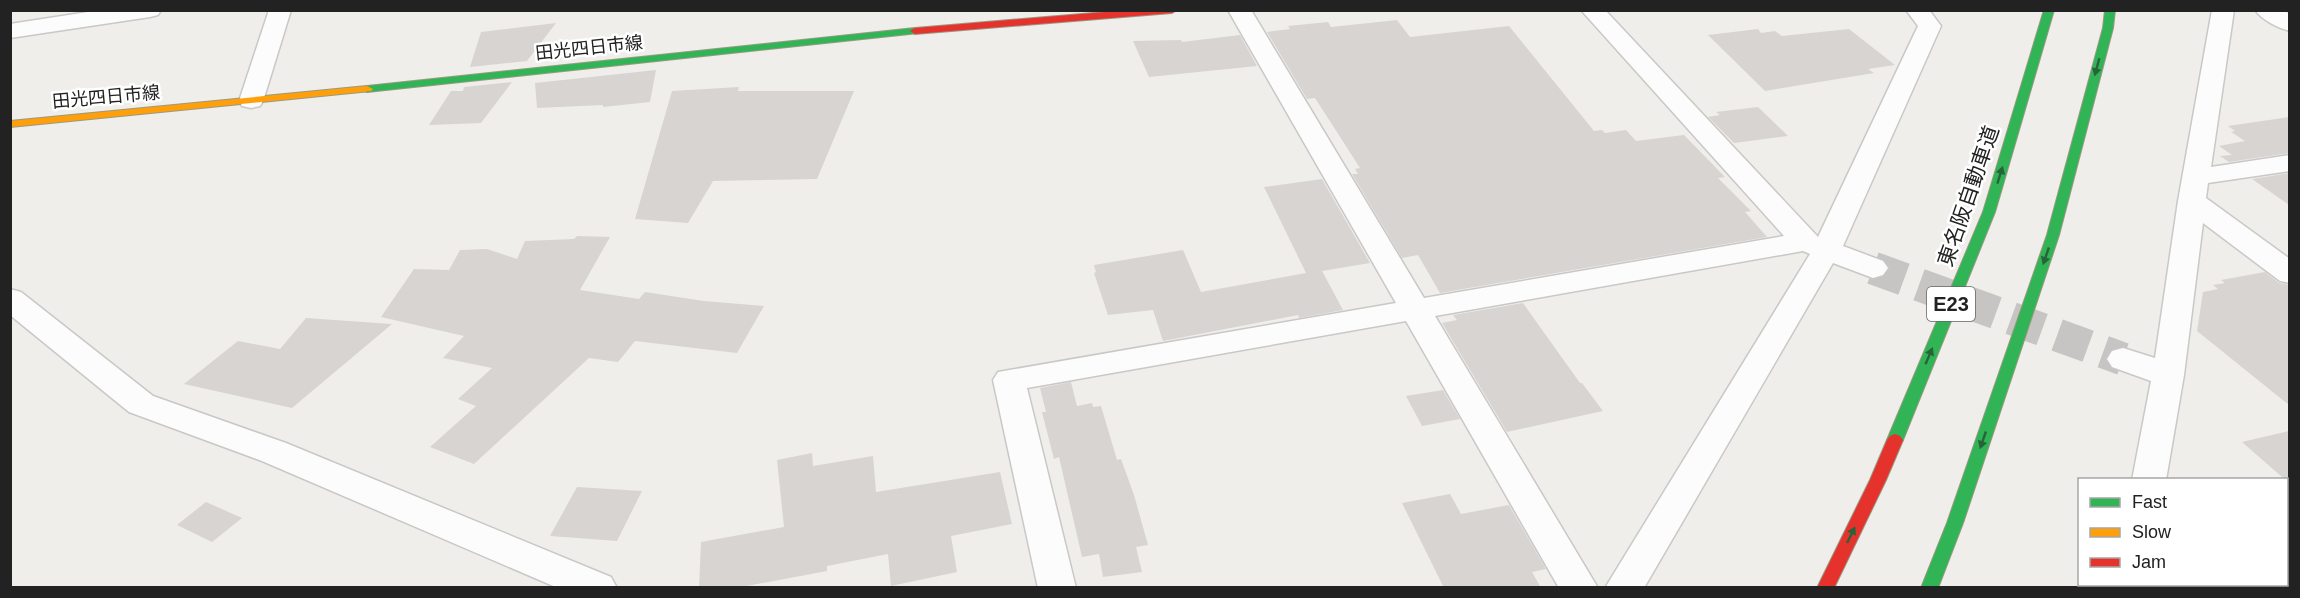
<svg xmlns="http://www.w3.org/2000/svg" width="2300" height="598" viewBox="0 0 2300 598" font-family="Helvetica,'Noto Sans JP',sans-serif">
<style>
.building{fill:#d7d4d2}
.lines{fill:none;stroke-linecap:round;stroke-linejoin:round}
.street-tunnel{stroke:#c7c5c3;stroke-width:33;stroke-dasharray:33 16;stroke-linecap:butt}
.street-casing{stroke:#c9c8c7;stroke-width:3}
.fast-casing{stroke:#999a82;stroke-width:2}
.slow-casing{stroke:#999a82;stroke-width:2}
.jam-casing{stroke:#999a82;stroke-width:2}
.street{fill:#fdfcfc;fill-rule:evenodd}
.fast{fill:#30b455;fill-rule:evenodd}
.slow{fill:#ff9f0a;fill-rule:evenodd}
.jam{fill:#e5322d;fill-rule:evenodd}
.oneway{fill:#286439}
.labels{text-anchor:middle;dominant-baseline:central;stroke-width:5;stroke-linejoin:round;paint-order:stroke}
.far-street-label{font-size:18px;fill:#222;stroke:#fff}
.shield{fill:#fff;stroke:#646464;stroke-width:1.5}
.shield-label{font-size:20px;font-weight:bold;fill:#222}
.street-label{font-size:21px;fill:#222;stroke:#fff}
</style>
<rect width="100%" height="100%" fill="#f0eeeb"/>
<g class="building">
<polygon points="1397,20 1410,37 1509,26 1594,131 1602,130 1605,133 1626,130 1636,141 1684,135 1725,177 1718,178 1751,211 1745,212 1767,237 1440,293 1418,255 1402,258 1352,174 1358,174 1355,169 1360,168 1315,98 1307,99 1267,32 1290,29 1288,26 1328,22 1331,27"/>
<polygon points="556,23 527,61 470,67 481,32"/>
<polygon points="1758,29 1761,33 1775,31 1782,36 1849,29 1895,65 1868,69 1874,73 1765,91 1708,35"/>
<polygon points="1240,35 1257,66 1149,77 1133,41 1181,40 1182,42"/>
<polygon points="656,70 650,102 603,107 603,105 537,108 535,83"/>
<polygon points="512,82 481,123 429,125 451,91 463,91 464,87"/>
<polygon points="739,87 738,91 854,91 817,179 713,181 688,223 635,219 672,91"/>
<polygon points="1758,107 1788,136 1734,143 1708,117 1720,115 1716,112"/>
<polygon points="2289,117 2289,153 2229,162 2220,156 2232,155 2219,146 2245,141 2231,132 2235,131 2228,126"/>
<polygon points="2289,173 2289,205 2252,179"/>
<polygon points="1322,179 1370,263 1322,271 1343,310 1299,318 1298,315 1163,341 1153,310 1108,315 1094,273 1096,272 1094,265 1183,250 1201,292 1306,273 1264,187"/>
<polygon points="577,236 610,237 580,290 639,299 645,292 704,301 764,306 737,353 635,341 618,362 589,358 474,464 430,447 476,406 458,399 492,368 443,358 464,336 381,317 414,269 449,270 460,250 487,249 517,259 525,241 574,239"/>
<polygon points="2265,272 2279,283 2289,285 2289,405 2197,331 2203,292 2218,289 2213,285 2225,283 2221,280"/>
<polygon points="1523,303 1580,383 1582,383 1603,411 1507,432 1442,323 1457,320 1453,315"/>
<polygon points="306,318 392,324 292,408 184,384 238,341 280,349"/>
<polygon points="1071,382 1077,406 1092,403 1093,407 1101,406 1117,460 1121,459 1134,495 1148,545 1136,547 1142,572 1103,577 1099,554 1082,557 1059,457 1054,459 1042,412 1046,412 1040,388"/>
<polygon points="1443,390 1460,419 1422,426 1406,396"/>
<polygon points="2289,431 2289,483 2242,442"/>
<polygon points="812,453 813,466 873,456 876,492 1000,472 1012,524 951,536 957,572 891,586 888,554 827,566 827,571 736,588 699,588 701,542 784,527 777,460"/>
<polygon points="577,487 642,491 617,541 550,536"/>
<polygon points="1450,494 1461,514 1509,505 1546,569 1532,572 1541,588 1444,588 1402,503"/>
<polygon points="206,502 242,518 212,542 177,525"/>
</g>
<g class="lines">
<polyline class="street-tunnel" points="1873,268 2123,359"/>
<defs>
<g id="street">
<polygon points="101,10 161,10 158,15 150,17 10,38 10,24"/>
<polygon points="269,10 291,10 263,101 260,106 251,108 242,106 239,101"/>
<polygon points="1228,10 1251,10 1424,298 1784,236 1581,10 1605,10 1818,237 1918,26 1906,10 1929,10 1941,26 1843,246 1883,261 1888,268 1883,275 1873,278 1833,263 1644,588 1605,588 1810,254 1803,251 1435,316 1598,588 1559,588 1406,321 1027,388 1076,588 1038,588 993,380 998,372 1396,303"/>
<polygon points="2212,10 2234,10 2211,167 2290,155 2290,171 2208,183 2206,198 2290,259 2290,283 2280,281 2203,223 2184,375 2166,480 2132,480 2151,381 2112,367 2107,359 2112,351 2123,348 2155,358 2178,201"/>
<path d="M2255,10h28l7,4v17c-12,-3 -28,-11 -35,-21z"/>
<polygon points="10,289 21,292 153,396 286,443 611,577 617,588 558,588 262,461 129,412 10,315"/>
<polygon points="2127,584 2164,584 2166,588 2128,588"/>
</g>
<g id="fast">
<polygon points="2044,10 2054,10 1995,212 1903,440 1900,444 1890,444 1887,440 1983,212"/>
<polygon points="2105,10 2115,10 2113,28 2059,235 1963,523 1938,588 1921,588 1947,523 2047,235 2103,28"/>
<polygon points="915,28 920,31 919,33 367,92 361,89 367,86"/>
</g>
<polygon id="slow" points="367,86 373,89 371,91 10,127 10,121"/>
<g id="jam">
<polygon points="1129,10 1177,10 1172,13 915,34 910,31 915,28"/>
<polygon points="1895,434 1900,436 1903,440 1886,480 1834,588 1817,588 1870,480 1887,440 1890,436"/>
</g>
</defs>
<use href="#street" class="street-casing"/>
<use href="#fast" class="fast-casing"/>
<use href="#slow" class="slow-casing"/>
<use href="#jam" class="jam-casing"/>
<use href="#street" class="street"/>
<use href="#fast" class="fast"/>
<use href="#slow" class="slow"/>
<use href="#jam" class="jam"/>
</g>
<defs><path id="oneway-solid" d="M-6-.8H1V-3.2L6.5 0L1 3.2V.8H-6Z" transform="scale(1.5)"/></defs>
<g class="oneway">
<use href="#oneway-solid" transform="translate(2097 67) rotate(105)"/>
<use href="#oneway-solid" transform="translate(2000 175) rotate(-73)"/>
<use href="#oneway-solid" transform="translate(2046 256) rotate(109)"/>
<use href="#oneway-solid" transform="translate(1929 356) rotate(-67)"/>
<use href="#oneway-solid" transform="translate(1983 440) rotate(109)"/>
<use href="#oneway-solid" transform="translate(1851 535) rotate(-64)"/>
</g>
<g class="labels">
<g class="far-street-label">
<text transform="translate(589 48) rotate(-6)">田光四日市線</text>
<text transform="translate(106 97) rotate(-5)">田光四日市線</text>
</g>
<rect class="shield" x="1927" y="287" width="48" height="34" rx="4.5"/>
<g class="shield-label">
<text x="1951" y="304">E23</text>
</g>
<g class="street-label">
<text transform="translate(1968 196) rotate(-71)">東名阪自動車道</text>
</g>
</g>
<rect width="2300" height="598" fill="none" stroke="#222222" stroke-width="24"/>
<rect x="2078" y="478" width="210" height="108" fill="#ffffff" stroke="#a7a7a7" stroke-width="1.5"/>
<rect x="2090" y="498" width="30" height="9" fill="#30b455" stroke="#a7a7a7" stroke-width="1.5"/>
<text x="2132" y="508" font-size="18" fill="#222222">Fast</text>
<rect x="2090" y="528" width="30" height="9" fill="#ff9f0a" stroke="#a7a7a7" stroke-width="1.5"/>
<text x="2132" y="538" font-size="18" fill="#222222">Slow</text>
<rect x="2090" y="558" width="30" height="9" fill="#e5322d" stroke="#a7a7a7" stroke-width="1.5"/>
<text x="2132" y="568" font-size="18" fill="#222222">Jam</text>
</svg>
